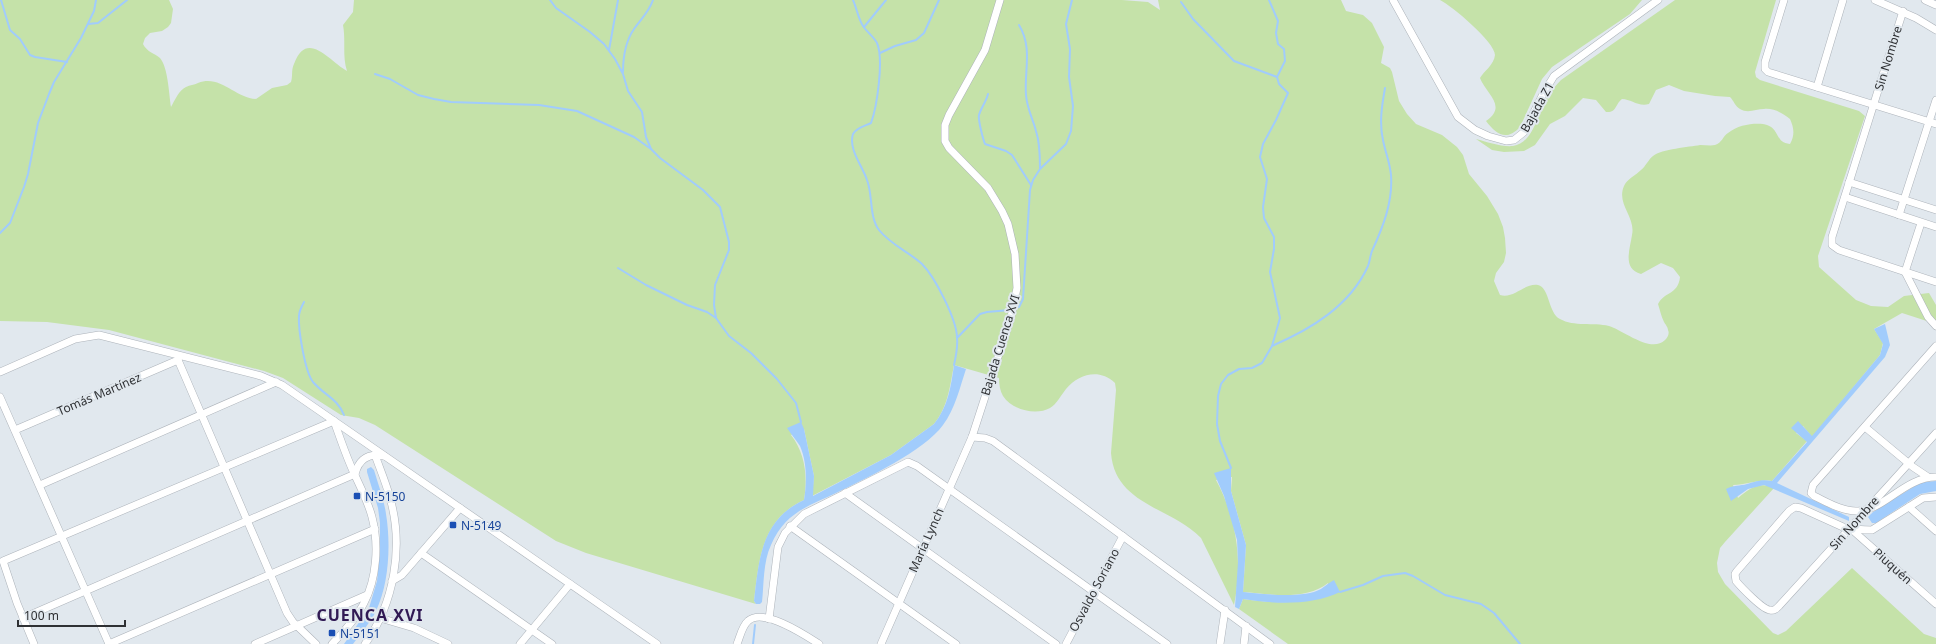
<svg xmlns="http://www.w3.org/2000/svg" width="1936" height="644" viewBox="0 0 1936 644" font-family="'Noto Sans',sans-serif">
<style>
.green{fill:#c5e2a9}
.water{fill:#a1ccfc}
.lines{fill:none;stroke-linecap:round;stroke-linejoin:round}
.stream{stroke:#a1ccfc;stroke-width:2}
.minor-casing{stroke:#adb3ba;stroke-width:8}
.minor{stroke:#fff;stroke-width:7}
.transit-dot{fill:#1a4fb4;stroke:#e1e8ee;stroke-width:1.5}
.labels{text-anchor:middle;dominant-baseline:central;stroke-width:4;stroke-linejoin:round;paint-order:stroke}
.street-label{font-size:12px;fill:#2f3134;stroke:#e1e8ee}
.transit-label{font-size:12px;fill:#164399;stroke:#e1e8ee;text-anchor:start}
.district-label{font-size:16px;font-weight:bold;letter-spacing:1px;fill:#311a54;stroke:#e1e8ee}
</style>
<rect width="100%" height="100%" fill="#e1e8ee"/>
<g class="green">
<path d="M0,0h169l4,9 -2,14 -3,4 -6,4 -12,2 -5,5 -2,6c4,8 11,9 17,14 8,9 9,36 11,49 4,-7 8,-17 15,-20 4,-2 8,-2 12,-4 22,-9 37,15 58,16l16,-11 15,-3 4,-3c2,-6 0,-12 3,-18 13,-35 35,-3 53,7 -5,-15 -1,-30 -4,-46l10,-13 1,-12h768l26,2 12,8 -2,-10h183l5,11 17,4 9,8 12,24 -3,16 9,5 2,4 7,29 8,13 9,10 26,11 15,12 6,8 6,19 18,22 11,18 5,13 2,11 1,15 -2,9 -8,11 -2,8 6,14c14,4 24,-12 38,-10 12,3 10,28 22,34 14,8 33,3 49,7 14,4 42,28 56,14 2,-2 5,-6 3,-10 0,-3 -3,-6 -4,-8 -3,-6 -4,-12 -6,-18 7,-13 20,-9 22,-27l-7,-9 -12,-5 -20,11c-19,-5 -11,-25 -9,-39 4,-18 -16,-31 -8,-49 3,-7 12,-11 17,-16 5,-4 7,-10 12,-14 9,-7 36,-9 47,-11 5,0 11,1 15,0 7,-2 8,-9 13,-12 10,-8 24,-10 35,-9 18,3 11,19 27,20 5,-9 4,-16 0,-25 -8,-6 -16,-11 -26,-10 -8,0 -16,5 -24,0 -5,-3 -6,-8 -10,-12l-15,-1 -31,-5 -15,-6 -13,5 -7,14c-11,3 -18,-5 -27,-5 -7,5 -5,14 -16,13l-10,-12 -13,-2 -18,18 -15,8 -15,21 -11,6 -20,1 -12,-2 -16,-11c11,3 25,8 37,7 21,-3 25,-34 34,-49 4,-6 9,-12 14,-17l114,-80h101l-21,72 1,5 4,3 99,31 6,5 -47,140 1,11 37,33 15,6 17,1 16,-11 25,-3 7,12v19l-34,-11 -28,16 9,14 -3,12 -68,82 -9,-11 -7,7 11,8 -35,40c-14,-2 -25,4 -39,4l5,13c11,-9 21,-17 36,-10l-49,54 -5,6 -3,15 1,9 7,12 48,49 5,2 8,-4 66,-63 72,66 12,4v6h-648l-49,-35 4,-10c27,4 55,5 82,-2l3,-14c-22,18 -59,11 -85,9l3,-47 -15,-54 1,-14 -16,3c21,39 27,82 18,125l-33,-67c-30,-31 -86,-33 -90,-85l5,-63 -1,-7c-16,-15 -36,-9 -49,6 -5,6 -9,15 -16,19 -14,8 -38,2 -47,-12 -3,-5 -4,-12 -4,-18l-45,-13c-4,21 -6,42 -20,59l-43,31 -79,41 2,-20 -10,-47 -13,6c14,18 17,41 13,65 -43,20 -45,60 -50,101l2,3 -170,-51 -30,-12 -181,-116 -16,-7 -18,-3 -58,-37 -19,-7 -155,-41 -62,-8 -47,-1z"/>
<path d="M1440,0h202l-12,14 -78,53 -10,12 -22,48c-14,15 -24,7 -34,-6 22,-15 0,-27 -6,-43 4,-7 14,-13 15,-23 0,-13 -43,-49 -55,-55z"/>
</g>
<g class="water">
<path d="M1885,324l5,21 -5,12 -108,126 72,34v4l-85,-36 -16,4 -17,12 -5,-12c7,-4 14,-3 21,-5 10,-3 15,-5 25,-3l35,-39 -16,-14 7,-7 14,15 68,-81 3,-11 -9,-15z"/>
<path d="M954,365l12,4c-6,18 -11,40 -23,56 -19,26 -76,53 -105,67 -29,14 -53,20 -67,53 -8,17 -7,39 -9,57l-2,2h-4l-2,-3c5,-42 7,-81 50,-101 3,-17 3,-38 -4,-54 -4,-6 -9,-12 -13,-18l14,-6 3,7 10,47 -1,20 78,-41 43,-31c14,-17 17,-38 20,-59z"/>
<path d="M371,467l3,3c4,14 10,29 12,44 5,30 3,70 -10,97 -6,12 -15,22 -23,33h-9l25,-36 8,-27 3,-29v-29l-2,-15 -11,-36v-3z"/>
<path d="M1231,468v23l15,54 -3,47c20,2 60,7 78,-3 4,-3 8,-6 13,-9l6,12c-29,14 -66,12 -97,7l-4,10 -4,-2 3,-45 -1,-22 -13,-44 -10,-23z"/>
<polygon points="1936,481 1936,491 1920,494 1876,523 1872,523 1868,517 1870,514 1918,484 1925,482"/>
</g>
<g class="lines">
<g class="stream">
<polyline points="1,0 10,30 20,39 30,55 35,57 67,62"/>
<polyline points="550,0 556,8 590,32 604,44 615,59 623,74 628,91 642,112 646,137 651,149 660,158 703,190 720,207 729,242 729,250 715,285 714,305 716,318"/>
<path d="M853,0c4,9 5,18 10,26 4,6 11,11 14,17 7,16 0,64 -6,80 -6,3 -15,5 -18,11 -5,15 10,33 14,46 6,15 2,37 12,50 12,15 30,22 43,34 13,13 35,56 35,74 1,9 -1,18 -3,27"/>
<polyline points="1181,2 1193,19 1234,61 1277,77"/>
<polyline points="88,24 98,23 127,0"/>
<path d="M1019,25c14,23 5,46 7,70 1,14 7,24 10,36 4,12 4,25 4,37"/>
<polyline points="864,27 886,0"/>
<polyline points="609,50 618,0"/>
<polyline points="880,53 895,46 916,40 924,33 939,0"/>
<path d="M623,72c0,-14 2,-30 11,-43 7,-10 15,-17 19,-29"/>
<polyline points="375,74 390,79 418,95 434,99 451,102 539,105 577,111 634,137 651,149"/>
<path d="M988,94c-2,8 -7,14 -9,21 -1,5 4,24 6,29l21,7 6,4 19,30"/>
<polyline points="0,233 10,223 24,187 28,174 38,123 49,94 54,82 81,38 94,11 96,0"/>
<polyline points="618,268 646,285 687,305 707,312 716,318 729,336 751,353 777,379 796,403 801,422"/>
<path d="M304,302c-2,4 -5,9 -5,14 -1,13 6,56 14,66 11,13 25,17 31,33"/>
<polyline points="1014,308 1019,307 1023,299 1030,190 1033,180 1040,169 1066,144 1071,131 1073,106 1069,77 1070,49 1066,24 1072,0"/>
<polyline points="958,337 980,314 987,312 1010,310"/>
<path d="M1272,346c39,-17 78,-40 96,-80 2,-5 2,-10 4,-15 11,-24 21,-49 19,-76 -1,-12 -6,-24 -8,-35 -4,-17 -1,-35 2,-52"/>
<polyline points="1231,468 1220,441 1217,424 1218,396 1221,384 1228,375 1239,369 1252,368 1262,363 1272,346 1280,318 1270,272 1274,249 1274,237 1264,218 1263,207 1267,179 1260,157 1263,144 1276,120 1288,93 1279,84 1277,77 1285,61 1284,49 1278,44 1276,33 1278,21 1269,0"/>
<polyline points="1340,592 1363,585 1383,576 1405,573 1413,576 1445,595 1481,604 1494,613 1520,644"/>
<polyline points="753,644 755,625"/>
</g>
<defs>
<g id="minor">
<polyline points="1393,0 1458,117 1475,130 1488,136 1506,141 1514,140 1524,132 1543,94 1554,76 1658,0"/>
<polyline points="1784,0 1765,62 1765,69 1768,72 1936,124"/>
<polyline points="1875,0 1916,18 1936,30"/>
<polyline points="1925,0 1936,5"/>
<polyline points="1903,11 1832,237 1832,245 1839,250 1936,282"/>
<polyline points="1817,87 1843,0"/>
<polyline points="1849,182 1936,210"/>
<polyline points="1845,197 1936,227"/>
<polyline points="1899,215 1936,100"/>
<polyline points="1921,223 1905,272 1928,317 1936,326"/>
<path d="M1936,346l-123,139 -2,8 3,3c13,6 29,16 44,15 25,0 47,-34 78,-34"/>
<polyline points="178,360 287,613 293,622 316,644"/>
<polyline points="0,372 75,339 99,335 261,376 282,385 657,644"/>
<polyline points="0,397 109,644"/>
<polyline points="1865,427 1913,467 1928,477"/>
<polyline points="15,430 178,360 179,356"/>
<path d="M1936,433c-52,58 -105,116 -157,173 -3,3 -5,5 -9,4 -7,0 -29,-23 -34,-29l-1,-7 2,-3 52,-60 6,-4 6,1 42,19c9,2 19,3 29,3l51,-32 13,-1"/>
<polyline points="972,437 985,438 993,441 1270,644"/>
<polyline points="40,485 276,382"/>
<polyline points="845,493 1056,644"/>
<polyline points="1909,507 1936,531"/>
<polyline points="790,526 956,644"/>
<polyline points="1850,528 1936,604"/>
<polyline points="421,553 552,644"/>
<polyline points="392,581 402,575 460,508"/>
<path d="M23,618l332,-144c4,-15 13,-21 29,-18"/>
<polyline points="380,618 414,628 448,644"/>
<polyline points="769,619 778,547 785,533 804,514 908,462 917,466 1167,644"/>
<path d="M34,644l-17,-41 -14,-42 331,-140c5,14 10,29 16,43 7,17 17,34 22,53 7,27 5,61 -8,86 -8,16 -21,29 -32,41"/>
<polyline points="109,644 375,529"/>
<polyline points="255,644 367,595"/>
<path d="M365,644c29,-40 39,-97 25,-146 -4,-15 -10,-29 -15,-43"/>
<polyline points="520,644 570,584"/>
<path d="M737,644c3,-7 5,-18 11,-23 15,-14 57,14 71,23"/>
<polyline points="881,644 972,437 1011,317 1017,288 1015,254 1008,224 1002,211 988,188 949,148 945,141 945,125 949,115 985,50 1000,0"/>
<polyline points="1066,644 1123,536"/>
<polyline points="1220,644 1225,610"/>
<polyline points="1244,644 1246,626"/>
</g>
</defs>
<use href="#minor" class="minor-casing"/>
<use href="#minor" class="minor"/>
</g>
<g class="transit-dot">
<rect x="353" y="492" width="8" height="8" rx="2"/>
<rect x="449" y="521" width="8" height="8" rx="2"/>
<rect x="328" y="629" width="8" height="8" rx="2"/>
</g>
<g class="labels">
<g class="street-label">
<text transform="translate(1888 58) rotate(-73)">Sin Nombre</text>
<text transform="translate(1537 107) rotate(-61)">Bajada Z1</text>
<text transform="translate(1000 345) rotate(-73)">Bajada Cuenca XVI</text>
<text transform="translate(99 394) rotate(-23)">Tomás Martínez</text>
<text transform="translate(1854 523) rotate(-48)">Sin Nombre</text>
<text transform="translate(926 540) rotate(-66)">María Lynch</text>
<text transform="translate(1893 566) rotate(42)">Piuquén</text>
<text transform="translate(1094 590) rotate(-62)">Osvaldo Soriano</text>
</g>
<g class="transit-label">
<text x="365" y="496">N-5150</text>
<text x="461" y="525">N-5149</text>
<text x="340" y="633">N-5151</text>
</g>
<g class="district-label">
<text x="370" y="615">CUENCA XVI</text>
</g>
</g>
<path d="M18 620v6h107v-6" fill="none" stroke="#2f3134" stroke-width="2"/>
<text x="24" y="620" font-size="12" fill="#2f3134" stroke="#e1e8ee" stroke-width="3" paint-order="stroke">100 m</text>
</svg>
